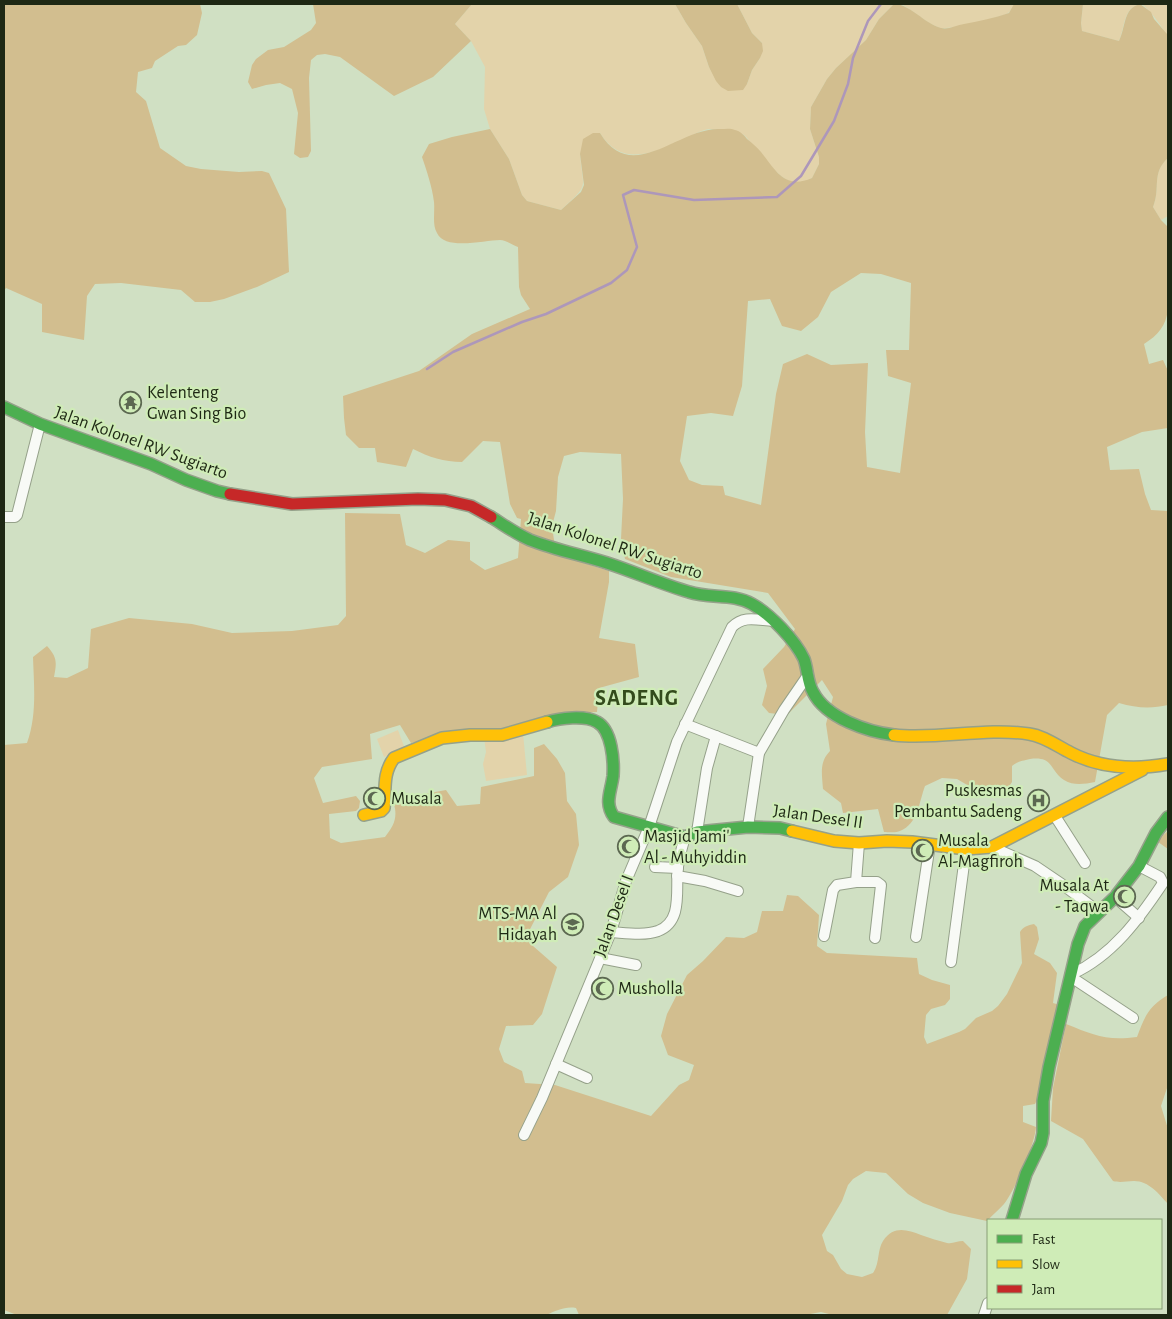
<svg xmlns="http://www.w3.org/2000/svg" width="1172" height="1319" viewBox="0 0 1172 1319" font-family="'Alegreya Sans',sans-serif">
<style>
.green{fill:#e3d3aa}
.forest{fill:#d2be8f;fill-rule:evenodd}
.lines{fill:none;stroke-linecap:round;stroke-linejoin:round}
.stream{stroke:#ad97ba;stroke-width:2.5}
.street-casing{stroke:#95a18a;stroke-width:12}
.fast-casing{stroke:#95a18a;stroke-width:14}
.slow-casing{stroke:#95a18a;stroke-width:14}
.jam-casing{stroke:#95a18a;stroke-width:14}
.street{stroke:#f8faf6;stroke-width:10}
.fast{stroke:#4caf50;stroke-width:11}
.slow{stroke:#ffc107;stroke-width:11}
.jam{stroke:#c62828;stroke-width:11}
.labels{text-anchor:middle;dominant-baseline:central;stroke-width:4.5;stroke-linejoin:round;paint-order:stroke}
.poi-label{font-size:18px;fill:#1e2814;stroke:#cfecb7;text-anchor:start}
.street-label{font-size:18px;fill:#1e2814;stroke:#cfecb7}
.district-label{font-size:22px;font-weight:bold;letter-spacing:1px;fill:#334b1c;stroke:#cfecb7}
</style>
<rect width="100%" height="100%" fill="#d0e0c3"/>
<g class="green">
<path d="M472,4h203l11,19 16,23 7,21 12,20 26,-3 5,-14 8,-12 2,-15 -10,-10 -15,-29h157l-15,15 -13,21 -30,28 -9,11 -16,28 -1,22 9,28v7l-7,14c-3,1 -7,4 -10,4 -21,5 -39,-28 -52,-40 -2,-3 -5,-7 -8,-8 -5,-3 -23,-5 -30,-5 -8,-1 -17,5 -25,9 -30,14 -65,31 -87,-5l-20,21c3,37 10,29 -19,56l-34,-9 -5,-6 -13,-36 -19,-30 -6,-20 1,-42 -14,-26 -16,-17z"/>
<path d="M901,4h113c-1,3 -3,7 -6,9 -8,5 -60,17 -68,15 -14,-5 -26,-17 -39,-24z"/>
<path d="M1083,4h57c-17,4 -15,23 -21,37l-37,-10 -1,-8z"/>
<path d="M1141,4h27v47c-1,-4 0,-7 0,-12 -1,-7 -21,-33 -27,-35z"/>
<path d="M1168,158v58l-7,4 -8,-13c8,-19 -2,-35 15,-49z"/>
<polygon points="398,730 405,749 384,757 377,739"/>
<polygon points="523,733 527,775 486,781 483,764 486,752 484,737"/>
</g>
<g class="forest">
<polygon points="4,4 200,4 202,13 197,35 186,45 178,46 155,61 152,68 138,72 136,92 146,101 160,148 186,166 201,169 239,172 262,171 269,173 286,209 289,272 257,287 224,299 210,302 195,302 181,290 121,283 95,284 87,296 84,340 42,332 42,304 6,288 4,291"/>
<polygon points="313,4 472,4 455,24 471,41 433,77 394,96 340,57 325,54 317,55 311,60 309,78 311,151 308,157 300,158 294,154 298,113 292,89 280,83 266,85 252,89 248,82 252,65 256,59 268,50 284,47 311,30 316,23"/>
<polygon points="675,4 737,4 752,33 762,43 763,51 760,58 752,70 747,84 743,90 728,91 721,87 716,81 709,67 702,46 686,23"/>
<path d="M894,4c16,0 31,20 47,24 7,2 16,-3 23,-4 16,-3 30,-6 45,-11l5,-9h69l-2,19 1,8 37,10c7,-14 4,-33 21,-37l11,8 3,7 13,15 1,124c-17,15 -7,30 -15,49l8,13 7,7v82c-2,17 -10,26 -24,35l5,20 14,-4 5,11v57l-26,4 -35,15 3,23 29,-1 6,25 6,16 17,1v194c-17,4 -32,3 -49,-2l-12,12 -12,67c-11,2 -21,4 -31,-2 -15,-10 -10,-24 -34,-21 -8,2 -12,2 -18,7v16l-4,6v7l-15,2 -7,-1 -29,-17 -15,-1 -17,8c-6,16 -7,38 -25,45 -4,2 -12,1 -16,1l-6,-23 -35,4 -2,-10 -18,-14c-1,-15 -4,-27 7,-38l-4,-27 7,-27 -11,-17 -35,35 -18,-2 -7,-8 5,-19 -4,-17 21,-22 11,-18 -27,-36 -97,-16 -46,-18 -4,-20 2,-40 -2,-45 -41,-2 -16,4 -6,21 -2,34 -4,15 4,28 53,17v11l-10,56 36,6 4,33 -40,11 -2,24 -31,2 -56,15 -56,3 -43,11 -11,-18 -30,9 2,25 -50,8 -8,11 9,25 33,-7 4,5 -1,7 -3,3 -27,3 1,24 11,5 44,-6c8,-11 13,-18 9,-33l2,-3 7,-3 43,-8 11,16 23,-2 1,-17 53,-11v-28l10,-4 13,15 8,14 2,28 9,13 3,31 -11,32 -19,15 -24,47 32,28 -15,47 -9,11 -27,1 -7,23 5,13 18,9 3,12 30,2 96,31 28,-31 10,-5 5,-15 -26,-10 -7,-19 6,-22 20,-39 16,-14 23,-24 18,1 13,-6 5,-21h21l4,-16 11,1 21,19 -2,31 10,7 90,5 2,16 13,6 18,5v14l-5,6 -14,4 -5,6 -2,22 3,7 32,-12 6,-3 11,-11 16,-7 6,-5 9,-12 15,-31 -2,-31c3,-5 8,-7 14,-8l3,3 2,12 -5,15 16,9 7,10 -4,30 7,2 -21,91 -4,8 -12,2v16l13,5c-1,17 -21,63 -32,77 -5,6 -12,11 -17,17l-37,-8 -27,-10 -15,-9 -22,-21 -20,-2 -13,8 -5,6 -6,16 -20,34 5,16 6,4 8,14 6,5 15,3 11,-4c7,-10 4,-23 10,-32 11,-16 24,-11 38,-6 9,3 18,6 26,8 6,1 10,-2 16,-2l8,8 -4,30 -20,36h-114l-12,-3 -16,3h-226l-3,-7c-11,-2 -20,3 -30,7h-529l-13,-5v-565l23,-2c10,-28 7,-56 6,-86l14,-11c10,11 10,16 7,31l13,1 21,-10 3,-39 38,-11 63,6 40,9 60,-2 46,-6 8,-9 -1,-103 55,1 6,31 19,8 23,-13 22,2v18l15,10 33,-12 3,-39 -4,-1 -7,-14 -10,-62 -17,-1 -21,21c-18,0 -33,-5 -49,-13l-7,18 -29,-5 -2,-14h-16l-13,-13 -2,-17 -1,-22 76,-25 53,-37 58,-25 -9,-14 -2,-8 -1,-40c-6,-2 -12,-7 -18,-7 -15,0 -55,11 -63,-7 -5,-8 -2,-21 -3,-31 -2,-16 -7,-30 -12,-45l7,-13 23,-7 38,-8 19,30 13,36 5,6 34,9 20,-18 3,-7 -4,-31 3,-15 10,-6h7c32,53 79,-6 120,-4 5,0 11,-1 15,1 5,1 9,5 12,9 5,4 10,8 14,13 15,19 24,38 51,26l7,-14v-7l-9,-28 1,-22 16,-28 9,-11 30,-28 13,-21zM861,273l20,1 30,9 -2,67h-23l2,26 23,7 -11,90 -33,-6 -2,-35 3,-69 -37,2 -24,-11 -24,10 -7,30 -15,111 -36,-10 -2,-9 -21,-1 -13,-5 -9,-19 7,-45 24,-3 22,3 9,-30 6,-85 22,-2 12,27 19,5 17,-14 13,-25z"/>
<polygon points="1168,831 1168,849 1158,842 1160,838"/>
<path d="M1168,995v90l-7,21 7,23v75c-9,-10 -19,-23 -34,-23 -8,0 -13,2 -21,0l-30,-42 -32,-18 2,-33 13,-64c28,11 39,17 71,13 8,-21 11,-30 31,-42z"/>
</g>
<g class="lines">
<polyline class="stream" points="427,369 453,352 522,322 546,314 611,283 627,270 637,247 623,195 634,190 694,200 777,197 801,176 834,121 848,84 853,58 868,21 881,4"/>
<defs>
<g id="street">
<polyline points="4,517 15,517 17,515 40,424"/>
<polyline points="685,724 759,753"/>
<polyline points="1055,816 1085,863"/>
<polyline points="748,827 759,753 784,710 808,675"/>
<polyline points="697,832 707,768 716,736"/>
<polyline points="992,847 1035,866 1063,885 1099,912"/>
<polyline points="655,867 678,868"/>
<polyline points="677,876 705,881 738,891"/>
<polyline points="856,882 877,882 881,885 875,938"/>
<polyline points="1115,897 1139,918"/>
<path d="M611,932c15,1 33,4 47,-1 26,-10 17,-43 20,-64 1,-10 4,-20 7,-30"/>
<polyline points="824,936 833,890 837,885 856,882 859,843"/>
<polyline points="916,937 930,844"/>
<polyline points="600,958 636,965"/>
<polyline points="951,962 966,849"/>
<path d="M1072,974c40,-18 67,-55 91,-91l-3,-6 -21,-11"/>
<polyline points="1071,977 1133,1018"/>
<polyline points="556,1064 587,1078"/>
<path d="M524,1135l18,-37 69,-166 15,-51 23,-54 28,-85 55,-115c12,-12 25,-7 41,-6"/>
<polyline points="984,1315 988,1303"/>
</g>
<g id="fast">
<polyline points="4,407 40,424 151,464 186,480 217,491 230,494"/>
<path d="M491,517c13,8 25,17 39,23 25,10 52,15 77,23 28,9 54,21 82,29 21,7 44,1 63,12 18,10 43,36 52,55 4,11 3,23 9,33 13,26 55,40 81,43"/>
<path d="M547,722c13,-4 38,-7 50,0 15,8 17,39 16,54 -2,16 -9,27 1,41l71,20 12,-5 51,-5 32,1 12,3"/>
<polyline points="1012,1220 1026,1174 1041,1143 1043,1133 1043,1101 1049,1067 1078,944 1085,926 1115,897 1139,866 1156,833 1168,817"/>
</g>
<g id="slow">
<path d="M894,735c45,5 90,-8 135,-1 15,2 28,12 42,19 31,16 63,17 97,11"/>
<path d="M364,815l17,-4 3,-3c2,-18 -2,-34 10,-50l48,-20 28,-3h32l45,-13"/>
<polyline points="792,831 834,841 859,843 887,841 912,842 966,849 992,847 1142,770"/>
</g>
<polyline id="jam" points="230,494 292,504 418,499 445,500 471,506 491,517"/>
</defs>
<use href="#street" class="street-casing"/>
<use href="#fast" class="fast-casing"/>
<use href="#slow" class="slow-casing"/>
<use href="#jam" class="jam-casing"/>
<use href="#street" class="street"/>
<use href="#fast" class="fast"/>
<use href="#slow" class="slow"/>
<use href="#jam" class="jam"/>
</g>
<defs>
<symbol id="temple-ring" viewBox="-11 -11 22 22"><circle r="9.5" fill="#cfecb7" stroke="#5c6851" stroke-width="1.5"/><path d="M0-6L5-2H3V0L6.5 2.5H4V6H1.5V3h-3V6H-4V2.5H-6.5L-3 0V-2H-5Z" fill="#5c6851"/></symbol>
<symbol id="mosque-ring" viewBox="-11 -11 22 22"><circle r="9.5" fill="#cfecb7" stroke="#5c6851" stroke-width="1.5"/><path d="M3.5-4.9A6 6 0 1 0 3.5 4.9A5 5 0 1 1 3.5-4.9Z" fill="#5c6851"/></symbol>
<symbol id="hospital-ring" viewBox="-11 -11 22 22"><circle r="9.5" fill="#cfecb7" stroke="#5c6851" stroke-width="1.5"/><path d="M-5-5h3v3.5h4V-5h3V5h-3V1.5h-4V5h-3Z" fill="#5c6851"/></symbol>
<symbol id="school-ring" viewBox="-11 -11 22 22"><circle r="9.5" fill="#cfecb7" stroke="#5c6851" stroke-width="1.5"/><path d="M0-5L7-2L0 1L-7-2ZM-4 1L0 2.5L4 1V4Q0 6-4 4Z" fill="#5c6851"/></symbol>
</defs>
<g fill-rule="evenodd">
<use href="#temple-ring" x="118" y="390" width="25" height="25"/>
<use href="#mosque-ring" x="362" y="786" width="25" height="25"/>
<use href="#hospital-ring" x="1026" y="788" width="25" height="25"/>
<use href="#mosque-ring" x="616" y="834" width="25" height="25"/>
<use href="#mosque-ring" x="910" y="838" width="25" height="25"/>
<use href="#mosque-ring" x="1112" y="884" width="25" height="25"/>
<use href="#school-ring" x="560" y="912" width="25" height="25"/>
<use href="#mosque-ring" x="590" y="976" width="25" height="25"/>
</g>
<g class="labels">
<g class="poi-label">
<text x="147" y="393">Kelenteng<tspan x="147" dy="21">Gwan Sing Bio</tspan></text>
<text x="1022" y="791" text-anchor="end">Puskesmas<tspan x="1022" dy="21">Pembantu Sadeng</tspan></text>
<text x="391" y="799">Musala</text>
<text x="644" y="837">Masjid Jami'<tspan x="644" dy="21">Al - Muhyiddin</tspan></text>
<text x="938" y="841">Musala<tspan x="938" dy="21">Al-Magfiroh</tspan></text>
<text x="1109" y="886" text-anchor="end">Musala At<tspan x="1109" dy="21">- Taqwa</tspan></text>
<text x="557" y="914" text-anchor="end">MTS-MA Al<tspan x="557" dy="21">Hidayah</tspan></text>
<text x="618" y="989">Musholla</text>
</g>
<g class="street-label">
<text transform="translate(141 443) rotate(20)">Jalan Kolonel RW Sugiarto</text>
<text transform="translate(615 546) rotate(18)">Jalan Kolonel RW Sugiarto</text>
<text transform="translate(818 817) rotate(8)">Jalan Desel II</text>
<text transform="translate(614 916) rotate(-70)">Jalan Desel I</text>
</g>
<g class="district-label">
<text x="637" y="698">SADENG</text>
</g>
</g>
<rect width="1172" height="1319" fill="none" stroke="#1e2814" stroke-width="10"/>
<rect x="987" y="1219" width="175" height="90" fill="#cfecb7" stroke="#889e76"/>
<rect x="997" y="1235" width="25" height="8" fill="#4caf50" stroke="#889e76"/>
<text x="1032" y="1244" font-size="15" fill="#1e2814">Fast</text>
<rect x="997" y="1260" width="25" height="8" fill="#ffc107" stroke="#889e76"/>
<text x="1032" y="1269" font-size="15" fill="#1e2814">Slow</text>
<rect x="997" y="1285" width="25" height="8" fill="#c62828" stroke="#889e76"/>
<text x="1032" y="1294" font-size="15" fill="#1e2814">Jam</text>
</svg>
